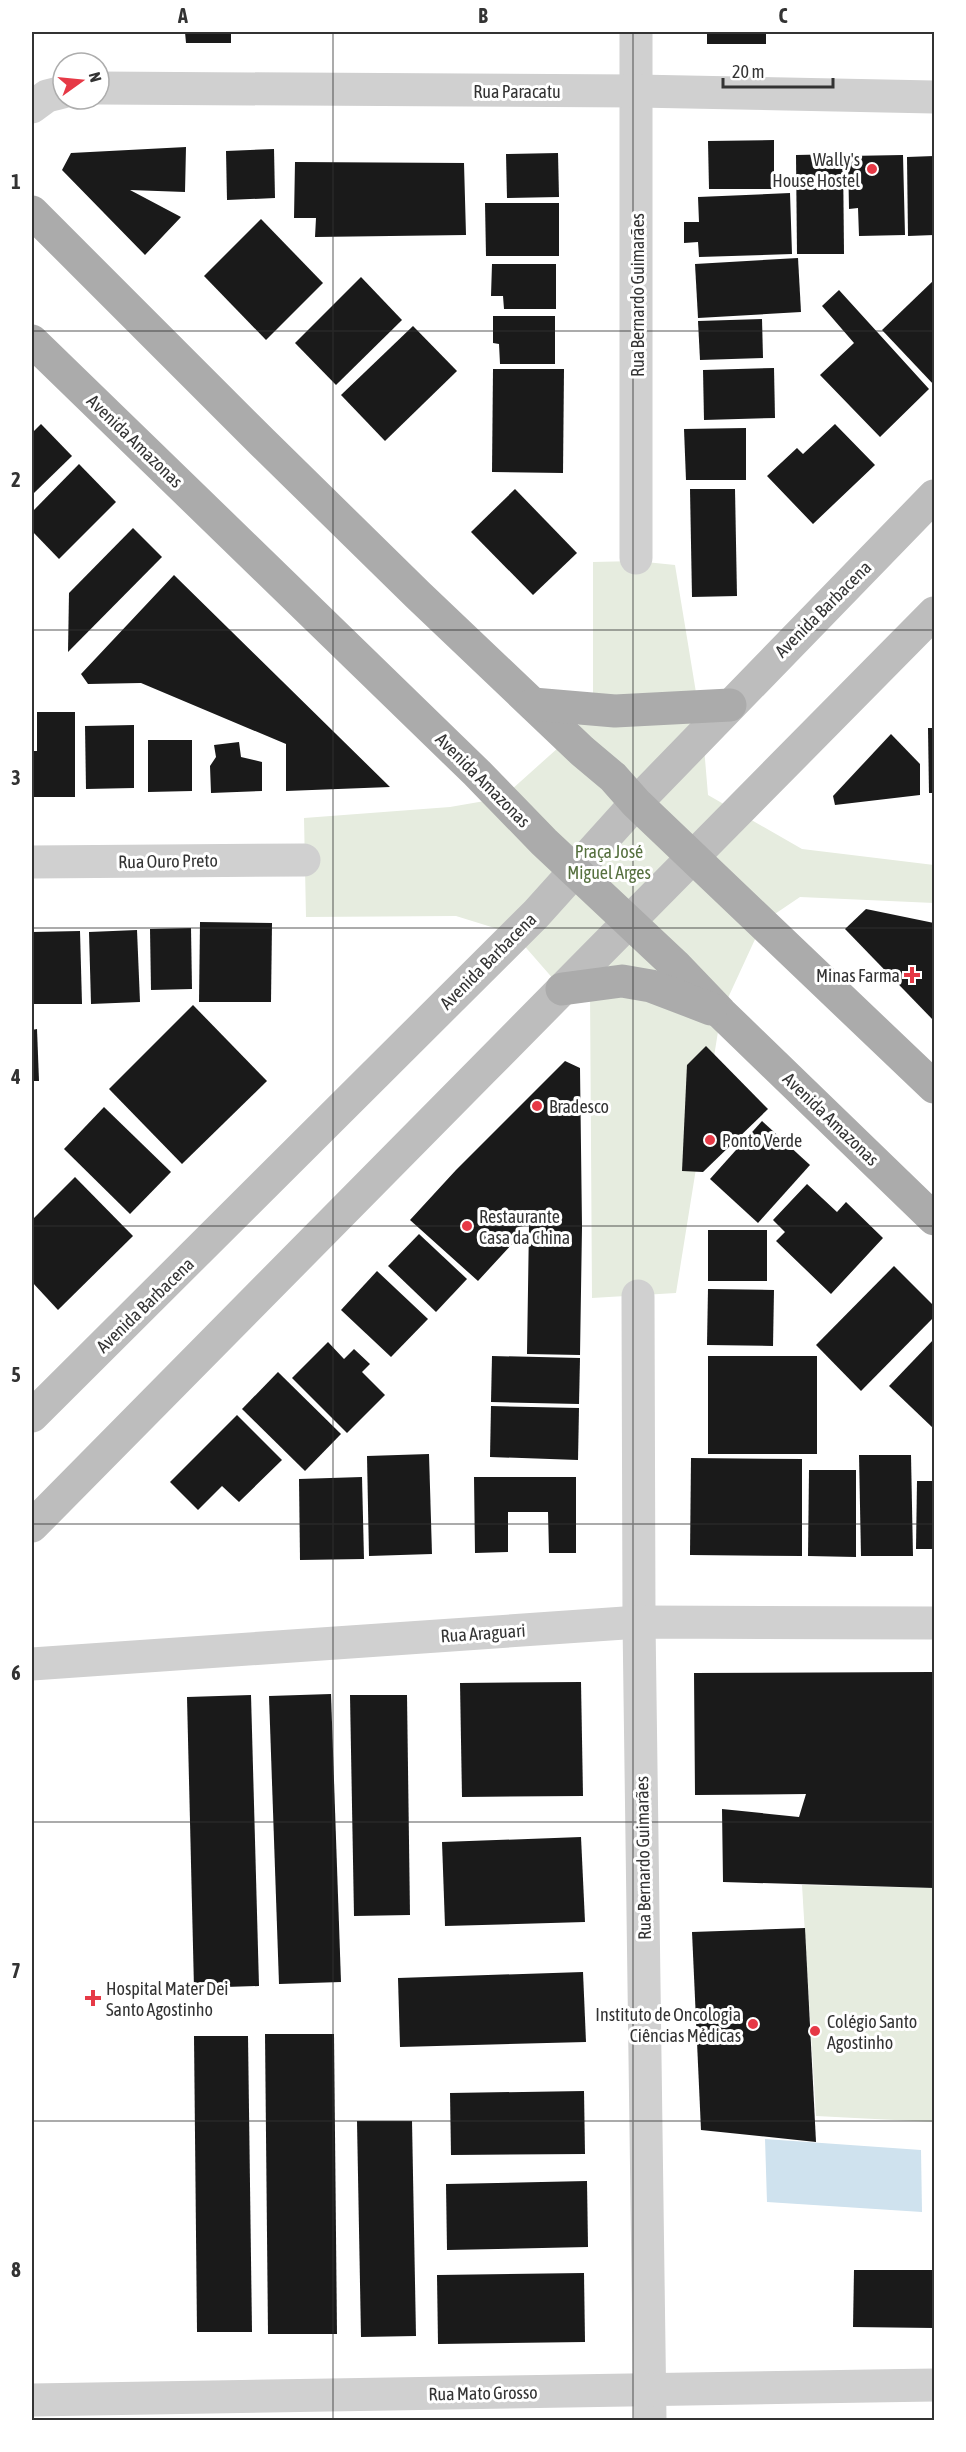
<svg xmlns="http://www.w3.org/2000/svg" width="966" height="2452" viewBox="0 0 966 2452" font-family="'Asap Condensed',sans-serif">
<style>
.green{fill:#e6ecdf}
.water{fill:#cfe2ee}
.building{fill:#1a1a1a}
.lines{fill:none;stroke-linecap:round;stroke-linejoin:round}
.street{stroke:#d0d0d0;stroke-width:33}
.secondary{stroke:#bdbdbd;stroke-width:33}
.primary{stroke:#ababab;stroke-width:33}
.grid{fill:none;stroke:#333;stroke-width:1.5;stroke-opacity:0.55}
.poi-dot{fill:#e63946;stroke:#fff;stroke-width:2}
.labels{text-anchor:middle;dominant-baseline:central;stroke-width:6;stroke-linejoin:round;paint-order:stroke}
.street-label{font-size:18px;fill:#333;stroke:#fff}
.poi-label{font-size:18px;fill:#333;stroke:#fff;text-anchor:start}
.park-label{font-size:18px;fill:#56703f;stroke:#fff}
.neatline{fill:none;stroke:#333;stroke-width:2}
.grid-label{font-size:20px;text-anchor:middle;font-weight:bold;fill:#333}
</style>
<rect width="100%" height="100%" fill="#fff"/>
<g class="green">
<polygon points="636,561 675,565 703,735 708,795 802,849 934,865 934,903 800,897 763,922 721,1013 676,1293 592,1298 590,988 562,989 514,934 456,916 306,917 304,818 450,807 502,798 568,739 593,706 593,562"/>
<polygon points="802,1885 934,1888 934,2122 816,2116"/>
</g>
<polygon class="water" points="765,2139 921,2150 922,2212 767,2202"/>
<g class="building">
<polygon points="185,32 231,32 231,43 186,43"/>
<rect x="707" y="32" width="59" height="12"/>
<polygon points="774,140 774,189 709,189 708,141"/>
<polygon points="186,147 185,192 130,190 181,217 145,255 62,170 71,153"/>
<polygon points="274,149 275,198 227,200 226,151"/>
<polygon points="558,153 559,197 507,198 506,154"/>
<polygon points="843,154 844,254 797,254 796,155"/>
<polygon points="903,155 905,235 859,236 858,208 849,209 848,156"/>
<polygon points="934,156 934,235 908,236 907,157"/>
<polygon points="295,162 464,163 466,235 315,237 316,218 294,218"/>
<polygon points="790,193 792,254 699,257 698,242 684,243 684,222 699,222 698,197"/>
<polygon points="485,203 559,203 559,256 486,256"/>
<polygon points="261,219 323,283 266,340 204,276"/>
<polygon points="798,258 801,312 698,318 695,264"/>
<polygon points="492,264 556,264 556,309 504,309 503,296 491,296"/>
<polygon points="361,277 402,320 336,385 295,343"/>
<polygon points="934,280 934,385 882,330"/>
<polygon points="839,290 929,389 880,437 820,375 854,343 822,306"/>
<polygon points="493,316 555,316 555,364 500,364 499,344 493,343"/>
<polygon points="762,319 763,358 700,360 698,321"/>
<polygon points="413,326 457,371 385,441 341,395"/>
<polygon points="774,368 775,418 704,420 703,370"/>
<polygon points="493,369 564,369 563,473 492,472"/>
<polygon points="41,424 72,456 34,493 32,490 32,433"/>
<polygon points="835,424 875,465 813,524 767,476 797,448 803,454"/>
<polygon points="746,428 746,480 686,480 684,429"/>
<polygon points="79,464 116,502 59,559 32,531 32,512"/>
<polygon points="515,489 577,553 533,595 471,532"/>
<polygon points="690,489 735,489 737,596 692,597"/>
<polygon points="133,528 162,557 68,652 69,593"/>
<polygon points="174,575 390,787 286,791 286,744 141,683 88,684 81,674"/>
<polygon points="37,712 75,712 75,797 32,797 32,751 37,751"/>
<polygon points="134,725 134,788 86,789 85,726"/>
<polygon points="928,728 934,728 934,793 929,793"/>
<polygon points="891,734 920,764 920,795 835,805 833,796"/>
<polygon points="148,740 192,740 192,791 148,792"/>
<polygon points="239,742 241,757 262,762 262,791 211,793 210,766 216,757 214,745"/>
<polygon points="866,909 934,923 934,1021 845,929"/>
<polygon points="200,922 272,923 271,1002 199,1002"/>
<polygon points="191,928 192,989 151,990 150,929"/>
<polygon points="137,930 140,1002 91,1004 89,932"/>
<polygon points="80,931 82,1004 32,1004 32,932"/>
<polygon points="193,1005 267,1081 182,1164 109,1089"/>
<polygon points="37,1029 39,1081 32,1081 32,1030"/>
<polygon points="706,1046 768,1109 703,1172 682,1171 687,1065"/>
<polygon points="565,1061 580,1068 582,1227 580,1355 527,1354 529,1225 518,1227 523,1232 478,1281 410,1220 456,1170"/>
<polygon points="104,1107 171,1172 130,1214 64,1149"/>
<polygon points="762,1121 810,1165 758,1223 710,1179"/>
<polygon points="75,1177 133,1236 58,1310 32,1282 32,1220"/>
<polygon points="807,1184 837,1212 846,1202 883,1238 831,1294 776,1241 785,1232 773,1220"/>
<rect x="708" y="1230" width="59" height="51"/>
<polygon points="419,1234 467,1279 436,1312 388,1266"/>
<polygon points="894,1266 934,1306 934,1317 861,1391 816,1345"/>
<polygon points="377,1271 428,1319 391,1357 341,1310"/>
<polygon points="708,1289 774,1290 773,1346 707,1345"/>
<polygon points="934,1339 934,1426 933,1428 889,1386"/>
<polygon points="328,1342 344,1359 354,1349 370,1364 362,1372 385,1395 347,1433 292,1378"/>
<polygon points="492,1356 580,1358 579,1404 491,1402"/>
<rect x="708" y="1356" width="109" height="98"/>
<polygon points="278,1372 341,1434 305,1471 242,1409"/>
<polygon points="491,1406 579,1408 578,1460 490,1457"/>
<polygon points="237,1415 282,1460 239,1502 222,1486 198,1510 170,1482"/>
<polygon points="429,1454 432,1554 369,1556 367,1456"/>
<polygon points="859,1455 911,1455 913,1556 861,1556"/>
<polygon points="691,1458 802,1459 802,1556 690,1555"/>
<polygon points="809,1470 856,1470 856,1557 808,1556"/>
<polygon points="362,1477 364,1559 300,1560 299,1479"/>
<polygon points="474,1477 576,1477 576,1553 549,1553 548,1512 508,1512 508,1552 475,1553"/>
<polygon points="917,1481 934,1481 934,1549 916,1549"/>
<polygon points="932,1672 932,1699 934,1698 934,1888 723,1882 722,1809 799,1817 806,1794 695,1795 694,1673"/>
<polygon points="581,1682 583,1796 462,1797 460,1683"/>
<polygon points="331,1694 341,1982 279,1984 269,1696"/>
<polygon points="251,1695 259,1986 194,1988 187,1697"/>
<polygon points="350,1695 407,1695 410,1915 354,1916"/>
<polygon points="581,1837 585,1922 445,1926 442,1842"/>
<polygon points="805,1928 816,2142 701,2130 692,1932"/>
<polygon points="583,1972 586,2042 400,2047 398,1978"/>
<polygon points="265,2034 334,2034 337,2334 268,2334"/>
<polygon points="194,2036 248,2036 252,2332 197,2332"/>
<polygon points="584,2091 585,2154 451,2155 450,2093"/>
<polygon points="357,2121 412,2121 416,2336 361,2337"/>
<polygon points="587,2181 588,2247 447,2250 446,2184"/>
<polygon points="854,2270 934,2270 934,2328 853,2327"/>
<polygon points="584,2273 585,2342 438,2344 437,2275"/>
</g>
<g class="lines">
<g class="street">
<polyline points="636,32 636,558"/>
<polyline points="99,88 637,91 934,97"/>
<polyline points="32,107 47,96 63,92"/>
<polyline points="32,862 304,860"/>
<polyline points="638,1296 639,1622 650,2420"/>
<polyline points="32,1664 639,1622 934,1623"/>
<polyline points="32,2400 934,2385"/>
</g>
<g class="secondary">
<polyline points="32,1416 536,914 636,803 934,496"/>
<path d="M32,1526c300,-305 602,-608 902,-913"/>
</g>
<g class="primary">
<polyline points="32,212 262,442 418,595 582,751 613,777 636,803 934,1087"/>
<polyline points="32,341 477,773 544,842 675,965 721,1013 934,1219"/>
<polyline points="533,704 615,711 730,705"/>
<polyline points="562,989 622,981 651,986 711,1009"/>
</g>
</g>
<path class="grid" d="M333,32v2388M633,32v2388M32,331h902M32,630h902M32,928h902M32,1226h902M32,1524h902M32,1822h902M32,2121h902"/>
<g class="poi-dot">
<circle cx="872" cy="169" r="6"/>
<path d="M909 966h6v6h6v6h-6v6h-6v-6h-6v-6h6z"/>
<circle cx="537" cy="1106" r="6"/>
<circle cx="710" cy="1140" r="6"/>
<circle cx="467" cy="1226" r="6"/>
<path d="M90 1989h6v6h6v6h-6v6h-6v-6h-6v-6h6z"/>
<circle cx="753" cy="2024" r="6"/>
<circle cx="815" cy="2031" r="6"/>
</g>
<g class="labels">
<g class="street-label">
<text x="517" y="91">Rua Paracatu</text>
<text transform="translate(637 295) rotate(-90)">Rua Bernardo Guimarães</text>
<text transform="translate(135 441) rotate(44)">Avenida Amazonas</text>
<text transform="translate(823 609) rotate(-45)">Avenida Barbacena</text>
<text transform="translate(483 780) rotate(45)">Avenida Amazonas</text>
<text transform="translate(168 861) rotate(-1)">Rua Ouro Preto</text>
<text transform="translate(488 961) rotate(-45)">Avenida Barbacena</text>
<text transform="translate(831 1119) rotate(44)">Avenida Amazonas</text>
<text transform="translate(145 1305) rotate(-44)">Avenida Barbacena</text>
<text transform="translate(483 1633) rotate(-4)">Rua Araguari</text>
<text transform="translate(643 1858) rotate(-91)">Rua Bernardo Guimarães</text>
<text transform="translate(483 2393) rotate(-1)">Rua Mato Grosso</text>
</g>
<g class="poi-label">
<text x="860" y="159" text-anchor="end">Wally's<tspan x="860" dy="21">House Hostel</tspan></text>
<text x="900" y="975" text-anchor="end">Minas Farma</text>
<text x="549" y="1106">Bradesco</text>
<text x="722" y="1140">Ponto Verde</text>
<text x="479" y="1216">Restaurante<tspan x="479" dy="21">Casa da China</tspan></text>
<text x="106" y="1988">Hospital Mater Dei<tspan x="106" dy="21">Santo Agostinho</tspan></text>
<text x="741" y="2014" text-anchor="end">Instituto de Oncologia<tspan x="741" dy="21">Ciências Médicas</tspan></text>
<text x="827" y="2021">Colégio Santo<tspan x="827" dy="21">Agostinho</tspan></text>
</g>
<g class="park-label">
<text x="609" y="851">Praça José<tspan x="609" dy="21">Miguel Arges</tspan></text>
</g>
</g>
<rect width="966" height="2452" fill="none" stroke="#ffffff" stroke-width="66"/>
<g transform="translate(81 81) rotate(75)"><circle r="28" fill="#ffffff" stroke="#adadad" stroke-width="1.5"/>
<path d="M0-4.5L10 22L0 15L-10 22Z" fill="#e63946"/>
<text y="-9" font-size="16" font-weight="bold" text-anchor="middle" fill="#333333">N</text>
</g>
<path d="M723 78v9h110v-9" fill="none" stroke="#333333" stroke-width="3"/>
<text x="732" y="78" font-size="18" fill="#333333" stroke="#ffffff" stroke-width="4.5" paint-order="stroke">20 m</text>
<rect x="33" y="33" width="900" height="2386" class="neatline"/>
<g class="grid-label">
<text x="183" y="23">A</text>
<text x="483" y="23">B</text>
<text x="783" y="23">C</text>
<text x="16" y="189">1</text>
<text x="16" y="487">2</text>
<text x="16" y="785">3</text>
<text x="16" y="1084">4</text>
<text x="16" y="1382">5</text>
<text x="16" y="1680">6</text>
<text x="16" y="1978">7</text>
<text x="16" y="2277">8</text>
</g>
</svg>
